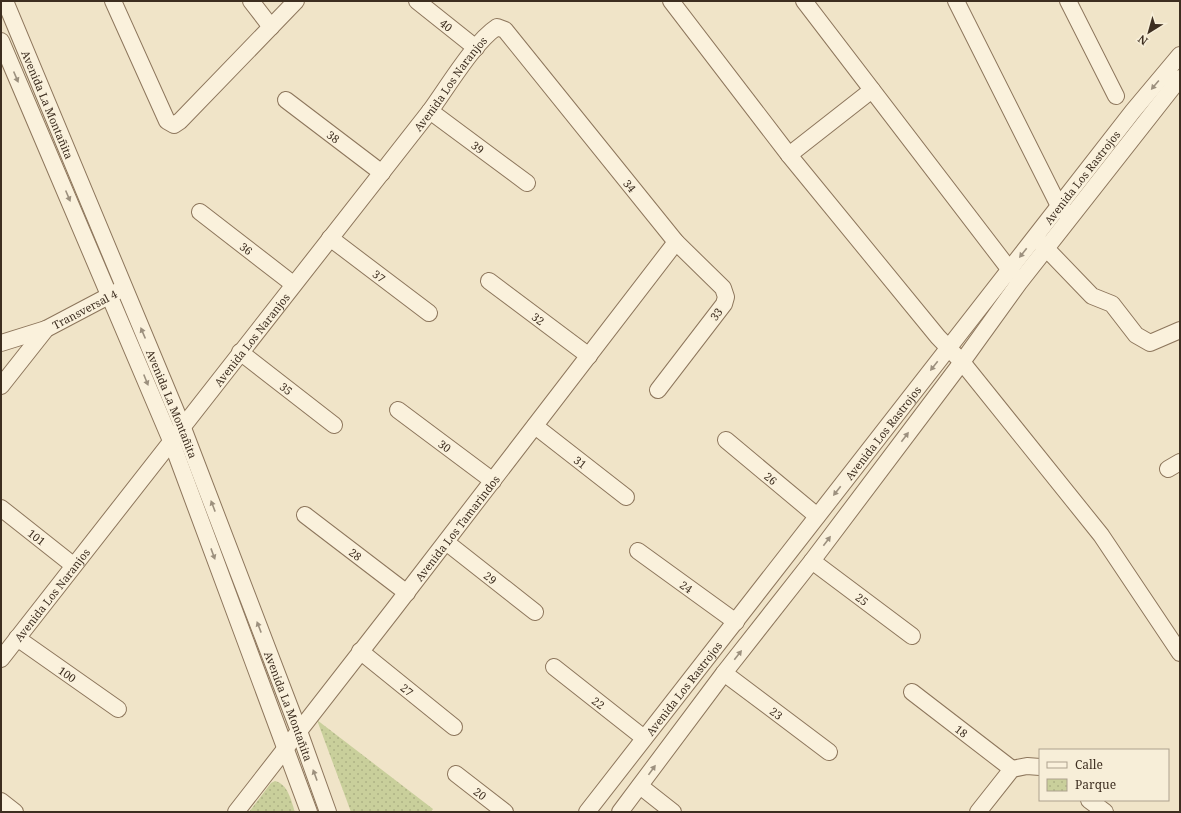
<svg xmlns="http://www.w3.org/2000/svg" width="1181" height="813" viewBox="0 0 1181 813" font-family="'Noto Serif',serif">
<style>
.park{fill:url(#park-dots)}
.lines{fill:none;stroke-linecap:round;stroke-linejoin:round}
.minor-casing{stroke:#8d765c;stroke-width:18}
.minor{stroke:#faf1dc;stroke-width:16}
.oneway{fill:#9c907e}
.labels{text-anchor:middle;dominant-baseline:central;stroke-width:3.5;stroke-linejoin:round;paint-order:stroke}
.street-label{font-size:11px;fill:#3d2e20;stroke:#f7eed8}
</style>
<defs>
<pattern id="park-dots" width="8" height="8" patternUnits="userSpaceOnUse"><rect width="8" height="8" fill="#c9cf9b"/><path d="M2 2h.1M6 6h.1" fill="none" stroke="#aeb285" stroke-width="1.8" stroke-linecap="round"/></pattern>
</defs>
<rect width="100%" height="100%" fill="#f0e4c8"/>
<g class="park">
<polygon points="317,720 433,809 431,812 351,812"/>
<path d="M275,781c13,3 16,19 20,31h-46l22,-29z"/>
</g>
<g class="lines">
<defs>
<g id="minor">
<path id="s1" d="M5,1l178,427 116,303 29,81"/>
<polyline points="113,1 167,121 174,125 180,121 296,1"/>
<polyline points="251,1 271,27"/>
<path id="s2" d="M417,1l59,47"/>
<polyline points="671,1 789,155 938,337 962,362 1101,535 1180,653"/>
<polyline points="804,1 1016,278"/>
<polyline points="956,1 1059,206 1065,212"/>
<polyline points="1068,1 1116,96"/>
<polyline points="1,41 172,443 309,812"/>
<path id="s3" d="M286,100l96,73"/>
<path id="s4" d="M430,111l97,72"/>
<polyline points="789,155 872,90"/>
<path id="s5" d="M200,212l93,72"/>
<path id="s6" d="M330,238l99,75"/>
<polyline points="1039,241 1092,296 1112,304 1136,335 1150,343 1180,330"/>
<path id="s7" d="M489,281l100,75"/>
<polyline points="1,343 46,329"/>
<path id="s8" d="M240,352l94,73"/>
<path id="s9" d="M1,386l45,-57 74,-39"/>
<path id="s10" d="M398,410l95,71"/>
<path id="s11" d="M535,426l91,71"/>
<path id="s12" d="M726,440l91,76"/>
<polyline points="1168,469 1180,462"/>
<path id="s13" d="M1,508l72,57"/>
<path id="s14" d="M305,515l102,78"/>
<path id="s15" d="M446,542l89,70"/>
<path id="s16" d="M638,551l98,71"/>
<path id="s17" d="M812,561l100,75"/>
<path id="s18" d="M17,638l101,71"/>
<path id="s19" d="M360,651l94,76"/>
<path id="s20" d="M1,659l429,-548c17,-23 44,-69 67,-84l8,3 171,212 47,46 3,9 -2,7 -66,86"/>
<path id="s21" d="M554,667l90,71"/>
<path id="s22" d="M724,673l105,79"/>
<path id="s23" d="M912,692l100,77"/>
<path id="s24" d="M456,774l49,38"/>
<polyline points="640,786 673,812"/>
<polyline points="1089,800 1105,812"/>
<polyline points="1,801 15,812"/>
<path id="s25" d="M236,812c148,-189 294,-379 440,-570"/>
<path id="s26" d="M587,812l546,-701 47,-56"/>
<polyline points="620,812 724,673 812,561 962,362 1019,283 1180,78"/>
<polyline points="978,812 1012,769 1027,766 1040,767"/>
</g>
</defs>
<use href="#minor" class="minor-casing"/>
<use href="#minor" class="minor"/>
</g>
<defs><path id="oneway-solid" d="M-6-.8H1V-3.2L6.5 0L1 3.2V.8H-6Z"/></defs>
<g class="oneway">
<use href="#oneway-solid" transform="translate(16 77) rotate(67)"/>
<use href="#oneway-solid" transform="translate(1155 85) rotate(130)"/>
<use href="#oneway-solid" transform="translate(68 196) rotate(67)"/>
<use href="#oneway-solid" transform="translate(1023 253) rotate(128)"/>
<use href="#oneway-solid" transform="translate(143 333) rotate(-113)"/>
<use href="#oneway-solid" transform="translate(934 366) rotate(128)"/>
<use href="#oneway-solid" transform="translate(146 380) rotate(68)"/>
<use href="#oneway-solid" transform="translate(905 437) rotate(-53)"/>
<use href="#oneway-solid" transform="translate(837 491) rotate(128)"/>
<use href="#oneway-solid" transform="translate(213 506) rotate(-111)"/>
<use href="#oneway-solid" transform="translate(827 541) rotate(-53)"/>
<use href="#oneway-solid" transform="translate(213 554) rotate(70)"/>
<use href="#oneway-solid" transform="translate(259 627) rotate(-111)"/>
<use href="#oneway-solid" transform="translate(738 655) rotate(-52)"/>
<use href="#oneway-solid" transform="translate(652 770) rotate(-54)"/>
<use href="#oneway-solid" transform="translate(315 775) rotate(-110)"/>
</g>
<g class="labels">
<g class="street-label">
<text stroke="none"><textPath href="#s2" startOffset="38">40</textPath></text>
<text stroke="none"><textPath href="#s20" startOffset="730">Avenida Los Naranjos</textPath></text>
<text stroke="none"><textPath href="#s1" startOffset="112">Avenida La Montañita</textPath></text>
<text stroke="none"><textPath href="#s3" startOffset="60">38</textPath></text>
<text stroke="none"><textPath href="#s4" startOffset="60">39</textPath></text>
<text stroke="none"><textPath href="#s26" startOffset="805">Avenida Los Rastrojos</textPath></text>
<text stroke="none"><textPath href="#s20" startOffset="1012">34</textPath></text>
<text stroke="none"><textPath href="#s5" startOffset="59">36</textPath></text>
<text stroke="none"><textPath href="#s6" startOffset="62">37</textPath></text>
<text stroke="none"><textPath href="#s9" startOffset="116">Transversal 4</textPath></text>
<text transform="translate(716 314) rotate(-53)">33</text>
<text stroke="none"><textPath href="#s7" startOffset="62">32</textPath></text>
<text stroke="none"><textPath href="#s20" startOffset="406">Avenida Los Naranjos</textPath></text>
<text stroke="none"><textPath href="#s8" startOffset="59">35</textPath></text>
<text stroke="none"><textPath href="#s1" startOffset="436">Avenida La Montañita</textPath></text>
<text stroke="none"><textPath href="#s26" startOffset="481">Avenida Los Rastrojos</textPath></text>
<text stroke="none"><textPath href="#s10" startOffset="59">30</textPath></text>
<text stroke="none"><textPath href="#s11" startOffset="58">31</textPath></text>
<text stroke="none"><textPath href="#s12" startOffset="59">26</textPath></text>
<text stroke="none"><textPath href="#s25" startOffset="360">Avenida Los Tamarindos</textPath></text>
<text stroke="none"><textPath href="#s13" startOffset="46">101</textPath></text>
<text stroke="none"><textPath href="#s14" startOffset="64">28</textPath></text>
<text stroke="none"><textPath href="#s15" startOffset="57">29</textPath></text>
<text stroke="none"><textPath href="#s16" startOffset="60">24</textPath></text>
<text stroke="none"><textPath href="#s20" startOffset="82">Avenida Los Naranjos</textPath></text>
<text stroke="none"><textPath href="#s17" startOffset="63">25</textPath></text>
<text stroke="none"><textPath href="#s18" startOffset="62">100</textPath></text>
<text stroke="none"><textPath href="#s26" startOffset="157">Avenida Los Rastrojos</textPath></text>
<text stroke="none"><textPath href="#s19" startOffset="61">27</textPath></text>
<text stroke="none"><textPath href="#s21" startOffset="57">22</textPath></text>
<text stroke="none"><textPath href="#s1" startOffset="760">Avenida La Montañita</textPath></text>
<text stroke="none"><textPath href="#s22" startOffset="66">23</textPath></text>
<text stroke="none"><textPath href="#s23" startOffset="63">18</textPath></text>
<text stroke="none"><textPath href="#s24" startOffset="31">20</textPath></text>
</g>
</g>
<rect width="1181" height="813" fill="none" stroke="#3d2e20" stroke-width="4"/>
<rect x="1039" y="749" width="130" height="52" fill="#f7eed8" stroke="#ada18e"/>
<rect x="1047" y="762" width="20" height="6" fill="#faf1dc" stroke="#ada18e"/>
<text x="1075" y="769" font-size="12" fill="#3d2e20">Calle</text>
<rect x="1047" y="779" width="20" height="12" fill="url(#park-dots)" stroke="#ada18e"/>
<text x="1075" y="789" font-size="12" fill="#3d2e20">Parque</text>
<g transform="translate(1149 32) rotate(217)" stroke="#f7eed8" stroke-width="3" paint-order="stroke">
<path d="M0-3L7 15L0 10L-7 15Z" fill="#3d2e20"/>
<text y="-6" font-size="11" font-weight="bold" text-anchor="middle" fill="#3d2e20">N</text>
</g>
</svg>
